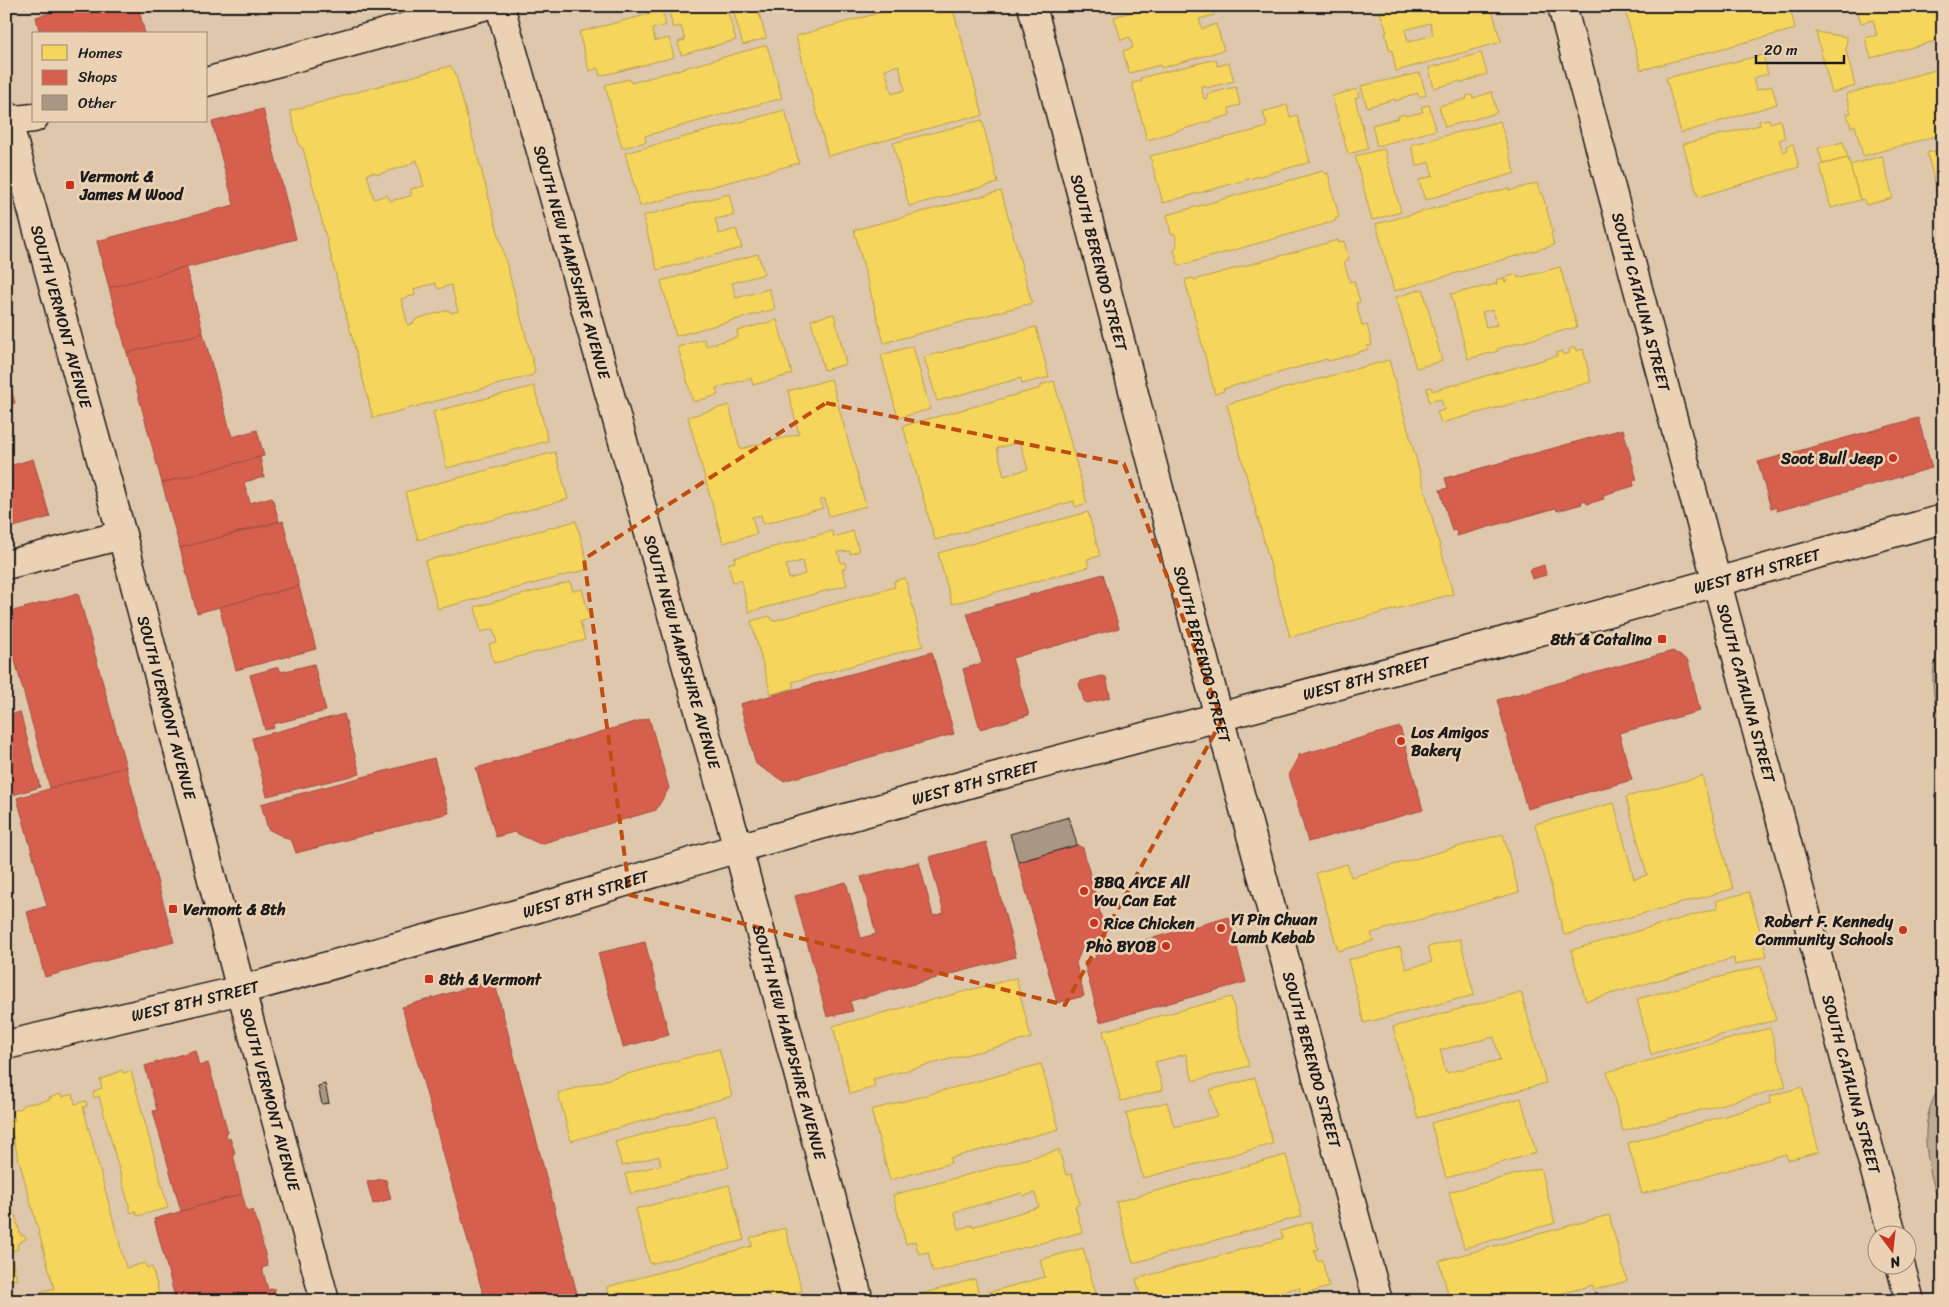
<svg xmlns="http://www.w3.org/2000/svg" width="1949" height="1307" viewBox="0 0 1949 1307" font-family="Sriracha,sans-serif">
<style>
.green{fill:#bfab93;stroke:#6e6458}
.homes{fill:#f6d55c;stroke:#b59e49;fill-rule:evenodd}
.shops{fill:#d6604d;stroke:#9e4c3e}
.building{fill:#a99783;stroke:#1c1c1c}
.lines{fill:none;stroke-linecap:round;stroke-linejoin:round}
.minor-casing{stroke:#1c1c1c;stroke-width:31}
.major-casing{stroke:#1c1c1c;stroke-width:31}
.minor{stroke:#ecd2b4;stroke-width:28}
.major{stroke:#ecd2b4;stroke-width:28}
.marked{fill:none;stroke:#bf4d0f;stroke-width:4;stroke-dasharray:10 6;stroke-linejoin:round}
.poi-dot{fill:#c8321e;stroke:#ecd2b4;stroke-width:2}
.labels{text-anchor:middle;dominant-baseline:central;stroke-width:5;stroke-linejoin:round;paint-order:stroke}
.poi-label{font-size:16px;font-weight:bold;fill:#1c1c1c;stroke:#ecd2b4;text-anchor:start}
.street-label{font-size:16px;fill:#1c1c1c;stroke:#ecd2b4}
</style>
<rect width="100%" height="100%" fill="#dfc7ab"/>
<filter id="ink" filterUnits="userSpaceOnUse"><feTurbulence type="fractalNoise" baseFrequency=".02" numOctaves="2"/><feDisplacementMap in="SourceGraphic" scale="10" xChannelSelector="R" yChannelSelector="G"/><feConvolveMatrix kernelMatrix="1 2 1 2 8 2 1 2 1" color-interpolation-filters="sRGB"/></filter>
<g filter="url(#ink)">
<g class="green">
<path d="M1943,640v95c-9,-32 -17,-63 0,-95z"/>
<path d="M1943,1082v136c-13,-46 -31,-93 0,-136z"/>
</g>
<g class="homes">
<polygon points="680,6 726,6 736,40 681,55 678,42 685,40 681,26 673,28 669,11 680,8"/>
<polygon points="732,6 757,6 766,38 743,45"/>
<polygon points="841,6 856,6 842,10"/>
<path d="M903,6h49l31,109 -12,4 -1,-2 -142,39 -32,-120zM899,65l6,25 -13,4 -7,-25z"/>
<polygon points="1145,6 1212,6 1214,15 1199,19 1202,29 1216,24 1224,50 1161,68 1160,65 1129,73 1123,51 1133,48 1130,37 1121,40 1114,17 1145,8"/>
<path d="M1400,6h91l10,36 -105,29 -4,-21 -2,1 -5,-18 2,-1 -7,-20zM1430,23l3,12 -25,7 -3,-12z"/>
<polygon points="1624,6 1792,6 1790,7 1795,29 1641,70"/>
<polygon points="1856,6 1943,6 1943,39 1871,58 1865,38 1877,35 1873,20 1861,23"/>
<polygon points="662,11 666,25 652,29 655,41 669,38 674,57 600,76 598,68 589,71 579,32"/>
<polygon points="1816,32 1847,37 1846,50 1855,86 1832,93"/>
<polygon points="767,45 782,98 645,136 646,142 622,148 605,85 629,79 631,83"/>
<polygon points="1481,53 1487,74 1462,83 1461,81 1434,88 1429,68"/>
<polygon points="1763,55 1768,74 1753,78 1756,90 1772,86 1777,104 1681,133 1666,78"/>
<polygon points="1216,59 1217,66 1229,63 1234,81 1206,88 1205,85 1201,86 1204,99 1208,98 1207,94 1236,87 1240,105 1229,108 1230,115 1147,140 1132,83 1141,81 1140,78"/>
<path d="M450,66l5,6 80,298 -2,5 -160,43 -70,-270 -3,-1 -10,-36zM417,160l7,26 -13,3v7l-21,5 -3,-6 -13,4 -7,-25 6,-2 5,2 31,-9 3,-3zM435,283l3,6 13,-4 7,26 -6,2 -4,-3 -32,9 -2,4 -6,2 -7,-26 14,-4 -1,-6z"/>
<polygon points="1943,68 1943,134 1863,156 1855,125 1851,127 1847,114 1851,113 1846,94"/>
<polygon points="1420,73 1426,95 1419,97 1418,93 1401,98 1402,99 1395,101 1395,99 1367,107 1361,86"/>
<polygon points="1357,89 1359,97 1355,98 1368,149 1348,154 1332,96"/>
<polygon points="1492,92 1497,113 1445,127 1439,106 1467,99 1466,96 1472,95 1473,98"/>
<polygon points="1287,105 1290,117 1297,115 1310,162 1163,203 1150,156 1265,128 1267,124 1263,112"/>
<polygon points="1429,105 1436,130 1377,146 1372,125 1399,118 1398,116 1405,114 1406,116 1423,112 1421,107"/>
<polygon points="785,110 799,163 640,206 625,153"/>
<polygon points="1769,119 1770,123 1780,120 1785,138 1779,140 1783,152 1788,150 1787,146 1793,144 1799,167 1698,197 1683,144 1760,125 1759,121"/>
<polygon points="982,120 998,183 909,206 893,143"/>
<polygon points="1500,121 1515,173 1425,200 1419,180 1433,176 1429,162 1417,166 1411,145"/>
<polygon points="1843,142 1848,158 1823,164 1818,148"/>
<polygon points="1384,149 1401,212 1372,220 1355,156"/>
<polygon points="1943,149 1943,212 1927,153"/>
<polygon points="1882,156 1893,198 1866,205 1864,199 1860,200 1850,165"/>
<polygon points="1848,158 1860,200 1831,208 1820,165"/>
<polygon points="1323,171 1324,174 1328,173 1339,217 1335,218 1336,221 1182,265 1178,264 1174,250 1177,246 1175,234 1171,234 1167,215"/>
<polygon points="1537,183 1540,193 1542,193 1553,232 1551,233 1554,245 1394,291 1376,224 1509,188 1509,191"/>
<polygon points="1001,191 1032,303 884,343 854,230"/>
<polygon points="729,194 734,215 715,219 719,234 736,229 742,248 657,270 643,216"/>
<polygon points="1338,240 1339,243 1344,241 1349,260 1344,262 1350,282 1354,281 1360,302 1356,303 1362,326 1367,325 1372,345 1367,346 1368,349 1337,359 1328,361 1327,359 1223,389 1224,391 1215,394 1185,280 1193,278 1194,280"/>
<polygon points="758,254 764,274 732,283 736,298 769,289 775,309 676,336 661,281"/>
<path d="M1560,267l17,60 -80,22 1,2 -30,8 -17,-65 46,-10 -1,-4 8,-2 1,4 3,-1 -1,-4 10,-3 1,4zM1493,310l4,15 -11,2 -4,-15z"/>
<polygon points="1423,289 1442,361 1416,368 1396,297"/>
<polygon points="834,314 846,364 824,370 811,320"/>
<polygon points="777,320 792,374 753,385 751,378 716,388 718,395 693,402 678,347 704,339 706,346 738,337 737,331"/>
<polygon points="1036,327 1049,377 1022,384 1021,378 937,401 924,357"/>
<polygon points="913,346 930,409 898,418 881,355"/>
<polygon points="1576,347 1577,351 1583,349 1591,382 1441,423 1437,412 1444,410 1441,399 1429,402 1427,388 1431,387 1432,391 1557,356 1556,353 1562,351 1563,355 1570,353 1569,349"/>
<polygon points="1389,360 1453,594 1290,637 1227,404"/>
<polygon points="831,379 866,506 829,516 825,499 820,500 823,508 763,524 761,515 752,517 757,534 723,543 688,417 729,405 740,449 799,434 788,391"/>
<path d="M1054,381l33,122 -12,4 -1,-6 -139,39 -32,-114 138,-38v-3zM1020,442l8,27 -24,7 -7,-28z"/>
<polygon points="534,386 548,441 447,468 433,412"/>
<polygon points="555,452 568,499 418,540 405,492"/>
<polygon points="1088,512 1100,556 1087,559 1089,567 952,604 938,553"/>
<polygon points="576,521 589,569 438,609 425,561"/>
<path d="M832,531l2,6 19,-6 6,20 -9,3v-3l-12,1 3,11 4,-1 1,6 -4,1 5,16 -98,27 -8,-32 -8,2 -5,-18 7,-2 -1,-4zM802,561l3,13 -16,5 -3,-14z"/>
<polygon points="905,578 923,646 792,682 794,688 771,694 751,621 770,616 773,621 895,587 894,581"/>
<polygon points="570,582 573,591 582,589 590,619 580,622 585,640 494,663 489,644 497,642 493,629 481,632 475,607"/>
<polygon points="1702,776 1733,889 1564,935 1535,824 1614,803 1634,879 1647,875 1626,797"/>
<polygon points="1503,834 1519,892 1371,933 1373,941 1338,951 1316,873 1347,864 1351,877"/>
<polygon points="1749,892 1767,956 1735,965 1734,958 1586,1001 1571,950 1718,908 1716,901"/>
<polygon points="1460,939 1474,995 1364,1023 1348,960 1400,947 1406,969 1432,962 1428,947"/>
<polygon points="1761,966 1776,1020 1651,1054 1637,999"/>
<polygon points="1016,978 1031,1038 873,1079 875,1087 850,1094 833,1026"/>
<path d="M1521,992l25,91 -128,35 -25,-91zM1494,1037l6,23 -54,13 -6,-23z"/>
<polygon points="1231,997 1249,1066 1193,1081 1186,1054 1155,1062 1163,1090 1121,1101 1103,1031"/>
<polygon points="1770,1028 1786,1087 1623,1131 1607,1072"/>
<polygon points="719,1049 732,1096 571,1141 558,1093"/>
<polygon points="1041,1064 1059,1129 950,1158 951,1163 890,1180 871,1110"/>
<polygon points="122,1070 123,1073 131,1071 168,1208 137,1216 136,1211 131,1213 99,1096 94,1098 93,1092 102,1088 100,1080"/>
<polygon points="1255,1078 1273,1144 1143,1178 1126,1113 1167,1102 1174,1127 1217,1116 1210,1090"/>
<polygon points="1802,1087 1819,1152 1788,1160 1786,1154 1642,1194 1628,1143 1771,1103 1770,1096"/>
<polygon points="61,1094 62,1097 73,1094 75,1104 86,1101 87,1106 83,1107 126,1268 145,1263 147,1268 152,1267 161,1301 37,1301 37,1299 43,1297 41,1292 54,1288 10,1127 6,1129 6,1123 15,1120 12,1111 22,1108 22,1105 50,1100 49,1098"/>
<polygon points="1521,1098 1536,1153 1446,1178 1431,1123"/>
<polygon points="715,1115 729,1167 631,1194 625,1174 661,1165 659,1156 622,1166 615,1142"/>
<path d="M1059,1150l7,25 6,-1 8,30 -5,2 7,26 -149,40 -5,-20 -9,2 -4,-13 -9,3 -13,-49zM1022,1193l1,3 12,-3 4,14 -67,20v-2l-13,4 -5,-17z"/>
<polygon points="1286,1155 1302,1216 1133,1263 1116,1202"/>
<polygon points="1540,1168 1555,1223 1464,1248 1449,1192"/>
<polygon points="6,1183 21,1236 24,1235 26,1239 17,1244 18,1249 6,1252"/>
<polygon points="729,1185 744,1240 650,1264 636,1209"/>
<polygon points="1609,1215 1627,1281 1594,1290 1593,1285 1534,1301 1450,1301 1439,1261"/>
<polygon points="1311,1222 1318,1249 1314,1250 1317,1261 1322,1260 1329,1287 1301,1295 1299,1287 1249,1301 1142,1301 1136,1279 1283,1238 1281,1231"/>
<polygon points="785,1228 802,1291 770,1300 768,1292 736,1301 611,1301 607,1287 752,1246 750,1238"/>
<polygon points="1083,1248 1098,1301 923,1301 921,1294 975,1279 979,1295 1045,1277 1040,1260"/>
<polygon points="12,1260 17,1279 8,1281 13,1301 6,1301 6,1262"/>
<polygon points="1628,1297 1629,1301 1613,1301"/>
</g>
<g class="shops">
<polygon points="73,6 138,6 145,34 40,34 36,17"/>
<polygon points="263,109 296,239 109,288 97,241 234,205 212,122"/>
<polygon points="186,267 203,333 127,353 109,288"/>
<polygon points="203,333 232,437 257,430 264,456 162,483 127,353"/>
<polygon points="6,372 15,403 6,405"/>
<polygon points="1918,418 1932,468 1777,511 1776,507 1771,509 1758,462"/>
<polygon points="1623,429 1637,480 1633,481 1634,486 1603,495 1604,499 1587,504 1585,500 1581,502 1582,504 1557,511 1556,508 1457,536 1456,530 1452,531 1440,490 1448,488 1445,478"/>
<polygon points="260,457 264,477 244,482 250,503 272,497 279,521 180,548 162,483"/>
<polygon points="33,459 50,517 6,529 6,467"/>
<polygon points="283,521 299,586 197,613 180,548"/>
<polygon points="1544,565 1546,575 1532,579 1529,570"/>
<polygon points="1103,574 1119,628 1012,658 1029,715 980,729 963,669 982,663 967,613"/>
<polygon points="299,586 316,649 236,670 219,607"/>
<polygon points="78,593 126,767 50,788 6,628 6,613"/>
<polygon points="1673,651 1688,661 1700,711 1619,733 1632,780 1527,809 1497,700"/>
<polygon points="932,652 954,734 783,781 756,764 740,704"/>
<polygon points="314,664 326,711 273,724 274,728 265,730 250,675 279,667 281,672"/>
<polygon points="1102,676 1106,677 1110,695 1109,698 1087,703 1084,701 1079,684 1081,681"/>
<polygon points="20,712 40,787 6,797 6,716"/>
<polygon points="344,714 360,774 267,796 252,738"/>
<polygon points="649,718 669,788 656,810 540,844 514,832 496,837 476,768"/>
<polygon points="1400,727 1423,810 1308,842 1289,774 1299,755"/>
<polygon points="434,758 449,813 296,853 292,841 268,829 261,804"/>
<polygon points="126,767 174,942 45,977 27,912 47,906 17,798"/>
<polygon points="986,842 1016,957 850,1001 853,1011 827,1017 795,896 846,882 861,938 876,934 861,877 919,862 933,916 944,913 929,857"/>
<polygon points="1077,845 1083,848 1107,939 1083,946 1076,963 1084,996 1057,1003 1018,862"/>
<polygon points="1229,917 1246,982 1100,1022 1084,962 1096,958 1095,954"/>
<polygon points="645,942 669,1035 623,1047 598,953"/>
<polygon points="494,980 579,1301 485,1301 402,1007"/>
<polygon points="195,1050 199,1066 208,1063 228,1132 225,1133 227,1138 230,1138 235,1153 233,1154 242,1194 181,1211 153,1111 157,1110 145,1066"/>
<polygon points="382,1179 386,1180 391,1199 373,1204 367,1182"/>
<polygon points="242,1194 247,1212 252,1210 258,1226 268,1266 262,1268 268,1290 274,1288 277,1301 176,1301 154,1219"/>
</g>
<g class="building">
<polygon points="1069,817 1077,845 1018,862 1010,834"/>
<polygon points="325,1084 329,1103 322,1104 318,1086"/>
</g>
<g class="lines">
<defs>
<g id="minor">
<path id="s1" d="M500,6l238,842 121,453"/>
<path id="s2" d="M1032,6l187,711 159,584"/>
<path id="s3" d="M1562,6l330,1228"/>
<polyline points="206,82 483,6"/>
<polyline points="6,121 34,118"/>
<polyline points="6,565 122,535"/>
<polyline points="1900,1264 1910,1301"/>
</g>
<g id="major">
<path id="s4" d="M6,115l116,420 119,455 84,311"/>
<path id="s5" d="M6,1045l235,-55 297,-82 200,-60 244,-68 522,-139 439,-122"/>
</g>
</defs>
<use href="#minor" class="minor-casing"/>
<use href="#major" class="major-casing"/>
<use href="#minor" class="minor"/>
<use href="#major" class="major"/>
</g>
</g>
<path class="marked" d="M826,403l298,61 98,256 -157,285 -435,-110 -46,-336z"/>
<g class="poi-dot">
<rect x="65" y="180" width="10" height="10" rx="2.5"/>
<circle cx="1893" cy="458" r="5"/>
<rect x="1657" y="634" width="10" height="10" rx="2.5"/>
<circle cx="1401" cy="741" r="5"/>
<circle cx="1084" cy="891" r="5"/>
<rect x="168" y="904" width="10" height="10" rx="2.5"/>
<circle cx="1094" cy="923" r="5"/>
<circle cx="1221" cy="928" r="5"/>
<circle cx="1903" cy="930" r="5"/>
<circle cx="1166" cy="946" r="5"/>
<rect x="424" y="974" width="10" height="10" rx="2.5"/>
</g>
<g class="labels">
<g class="poi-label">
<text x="80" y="176">Vermont &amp;<tspan x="80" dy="18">James M Wood</tspan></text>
<text x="1883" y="458" text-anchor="end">Soot Bull Jeep</text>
<text x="1652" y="639" text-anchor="end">8th &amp; Catalina</text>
<text x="1411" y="732">Los Amigos<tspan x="1411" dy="18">Bakery</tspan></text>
<text x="1094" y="882">BBQ AYCE All<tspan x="1094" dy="18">You Can Eat</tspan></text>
<text x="183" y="909">Vermont &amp; 8th</text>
<text x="1231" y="919">Yi Pin Chuan<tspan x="1231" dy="18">Lamb Kebab</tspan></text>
<text x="1893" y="921" text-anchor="end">Robert F. Kennedy<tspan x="1893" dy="18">Community Schools</tspan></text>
<text x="1104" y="923">Rice Chicken</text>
<text x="1156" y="946" text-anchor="end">Phò BYOB</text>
<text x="439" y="979">8th &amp; Vermont</text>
</g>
<g class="street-label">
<text stroke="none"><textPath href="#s1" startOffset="266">SOUTH NEW HAMPSHIRE AVENUE</textPath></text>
<text stroke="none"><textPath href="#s2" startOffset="265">SOUTH BERENDO STREET</textPath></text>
<text stroke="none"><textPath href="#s3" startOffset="306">SOUTH CATALINA STREET</textPath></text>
<text stroke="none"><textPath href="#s4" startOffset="209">SOUTH VERMONT AVENUE</textPath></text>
<text stroke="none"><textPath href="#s5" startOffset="1814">WEST 8TH STREET</textPath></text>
<text stroke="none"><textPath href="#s1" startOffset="671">SOUTH NEW HAMPSHIRE AVENUE</textPath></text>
<text stroke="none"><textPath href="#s2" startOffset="670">SOUTH BERENDO STREET</textPath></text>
<text stroke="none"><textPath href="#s5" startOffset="1409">WEST 8TH STREET</textPath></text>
<text stroke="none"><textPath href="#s3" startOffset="711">SOUTH CATALINA STREET</textPath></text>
<text stroke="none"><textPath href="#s4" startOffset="614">SOUTH VERMONT AVENUE</textPath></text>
<text stroke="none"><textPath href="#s5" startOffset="1004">WEST 8TH STREET</textPath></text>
<text stroke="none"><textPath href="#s5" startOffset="599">WEST 8TH STREET</textPath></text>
<text stroke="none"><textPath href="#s5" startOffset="194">WEST 8TH STREET</textPath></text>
<text stroke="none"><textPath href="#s1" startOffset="1076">SOUTH NEW HAMPSHIRE AVENUE</textPath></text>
<text stroke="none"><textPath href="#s2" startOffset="1090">SOUTH BERENDO STREET</textPath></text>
<text stroke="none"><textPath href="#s3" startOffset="1116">SOUTH CATALINA STREET</textPath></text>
<text stroke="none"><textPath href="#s4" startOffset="1019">SOUTH VERMONT AVENUE</textPath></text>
</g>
</g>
<rect width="1949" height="1307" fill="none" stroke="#ecd2b4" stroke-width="25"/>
<rect x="12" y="12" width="1924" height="1282" fill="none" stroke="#1c1c1c" stroke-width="2" filter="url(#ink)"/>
<rect x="32" y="32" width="175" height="90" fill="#ecd2b4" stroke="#998977"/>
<rect x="42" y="45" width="25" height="15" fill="#f6d55c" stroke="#998977"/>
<text x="78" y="58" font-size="15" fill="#1c1c1c">Homes</text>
<rect x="42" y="70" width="25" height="15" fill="#d6604d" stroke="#998977"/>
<text x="78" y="82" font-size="15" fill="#1c1c1c">Shops</text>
<rect x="42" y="95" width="25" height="15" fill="#a99783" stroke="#998977"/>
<text x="78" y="108" font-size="15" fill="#1c1c1c">Other</text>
<g transform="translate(1892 1250) rotate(165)"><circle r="24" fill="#ecd2b4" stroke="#998977"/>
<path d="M0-4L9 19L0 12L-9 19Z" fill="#c8321e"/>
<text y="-8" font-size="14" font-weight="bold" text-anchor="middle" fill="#1c1c1c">N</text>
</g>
<path d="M1756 55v8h88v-8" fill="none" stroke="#1c1c1c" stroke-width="2.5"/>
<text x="1764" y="55" font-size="15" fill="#1c1c1c" stroke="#ecd2b4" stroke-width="4" paint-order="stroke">20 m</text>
</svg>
